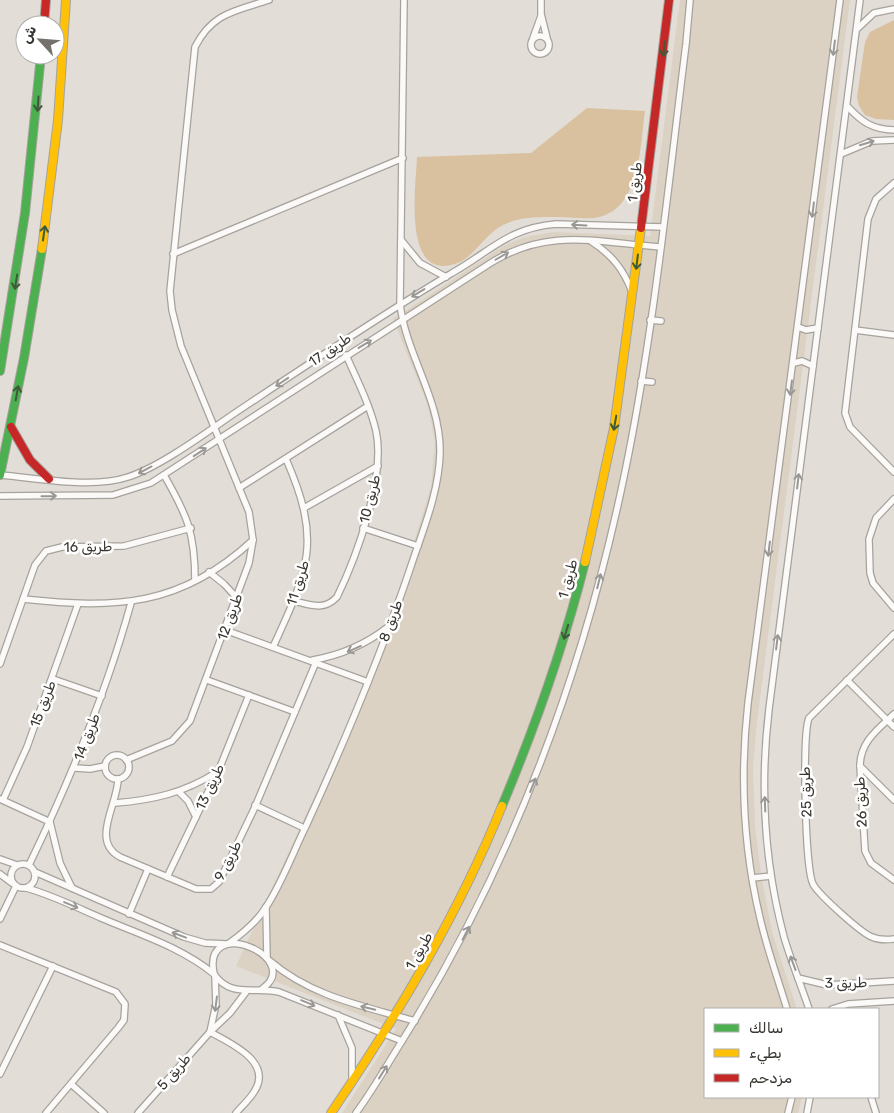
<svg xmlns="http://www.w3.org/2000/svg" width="894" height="1113" viewBox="0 0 894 1113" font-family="Rubik,'Noto Sans Arabic',sans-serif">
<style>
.built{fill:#dbd2c4}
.green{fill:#d9c1a0}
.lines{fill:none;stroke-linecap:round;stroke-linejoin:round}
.street-casing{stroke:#a6a29c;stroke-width:8}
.fast-casing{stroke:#a6a29c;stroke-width:10}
.slow-casing{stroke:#a6a29c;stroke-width:10}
.jam-casing{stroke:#a6a29c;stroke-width:10}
.street{stroke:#fbfaf9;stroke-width:5.5}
.fast{stroke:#4caf50;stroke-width:8}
.slow{stroke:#ffc107;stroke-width:8}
.jam{stroke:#c62828;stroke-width:8}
.oneway{stroke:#9a9895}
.oneway2{stroke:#3f5a3a}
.labels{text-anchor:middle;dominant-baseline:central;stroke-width:5;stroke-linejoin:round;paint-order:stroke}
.street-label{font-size:14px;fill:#393631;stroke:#fff}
</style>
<rect width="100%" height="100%" fill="#e2ddd6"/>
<polygon class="built" points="680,0 850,0 757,722 753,766 755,827 761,874 772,932 797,1009 705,1009 705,1097 802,1097 798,1113 342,1113 396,1029 236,966 348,724 401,584 431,487 435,441 427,403 393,319 505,245 525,237 554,232 650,236"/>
<g class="green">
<polygon points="894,20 894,120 876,119 865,115 859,106 857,97 865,42 870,32"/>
<path d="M587,108l58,3c-5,35 -4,101 -51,107 -11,1 -24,-1 -35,-1 -18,0 -39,-1 -56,8 -15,7 -30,31 -43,37 -59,25 -44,-76 -43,-105l114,-4z"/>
</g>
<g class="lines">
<defs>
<g id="street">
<polyline points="541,0 541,14 547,38"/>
<polyline points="858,28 874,13 894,9"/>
<circle cx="540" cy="45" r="9"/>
<polyline points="533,38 541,16"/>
<path d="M847,106c15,16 24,23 47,24"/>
<polyline points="841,154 872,141 894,140"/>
<polyline points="894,183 876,199 868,219 845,413 850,427 894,472"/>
<polyline points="402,241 420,263 446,277"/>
<path d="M592,242c20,13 32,28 40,50"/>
<polyline points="173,254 403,158"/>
<polyline points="650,320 661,321"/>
<polyline points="798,327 806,330 818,328"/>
<polyline points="855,330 894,335"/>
<polyline points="794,363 802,361 813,366"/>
<polyline points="641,381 652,382"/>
<path d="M0,475c38,3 92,14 128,2 32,-10 79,-45 107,-64 72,-48 143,-96 217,-140 39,-22 56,-45 104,-49l107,3"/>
<path d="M164,475c23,40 31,58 31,105"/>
<polyline points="239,488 368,406"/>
<path d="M0,496l113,-1 38,-12 338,-219c58,-37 106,-22 171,-17"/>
<polyline points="894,499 876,518 869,539 870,573 873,583 894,608"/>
<polyline points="304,508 378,466"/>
<polyline points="363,528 418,546"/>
<polyline points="209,572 224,584 237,598"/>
<path d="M23,599c93,10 158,8 230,-59"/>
<path d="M294,601c17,4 30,10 43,-4 20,-41 49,-121 39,-166 -6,-26 -19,-51 -30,-76"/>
<polyline points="225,630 368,682"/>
<path d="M894,634l-85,84c-7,15 -4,151 4,166 5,10 48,49 59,53 7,3 14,3 22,2"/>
<path d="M273,647c36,-78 49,-106 13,-188"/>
<path d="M313,660c29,-5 52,-15 75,-33"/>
<polyline points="0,664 35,565 46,551 62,547 124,546 191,528"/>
<polyline points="53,679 102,696"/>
<polyline points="207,680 295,712"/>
<polyline points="847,680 894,727"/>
<path d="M894,714c-16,15 -34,28 -34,52l5,85 6,12 23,17"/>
<circle cx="117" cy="767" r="12"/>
<path d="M126,760l46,-19 18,-20 59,-158 4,-23 -4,-28 -68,-166 -9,-36 -2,-19 25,-244c17,-34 40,-36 74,-47"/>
<polyline points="860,766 894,800"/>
<polyline points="75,768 90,769 105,766"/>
<path d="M118,779c0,25 -28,62 2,78l76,32h15l8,-7 36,-75 61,-145"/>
<polyline points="179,792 188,801 196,817"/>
<polyline points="0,799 50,822 60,863 72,888"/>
<polyline points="3,800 27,747 78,604"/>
<path d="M115,803c38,-3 69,-10 102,-31"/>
<polyline points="255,805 304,828"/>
<polyline points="0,859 17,865"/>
<circle cx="23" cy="876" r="12"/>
<path d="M29,865c41,-85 77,-171 102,-262"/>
<polyline points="35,872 184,937 205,943 227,944"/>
<polyline points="0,874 12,883"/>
<polyline points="167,877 220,767 249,695"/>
<polyline points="752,878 771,876"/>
<path d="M26,888c26,7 50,19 75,30 38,16 80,29 113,56"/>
<polyline points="266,907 267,958"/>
<polyline points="129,914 148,869"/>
<polyline points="0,919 16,886"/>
<path d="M228,944c14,-10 29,-22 38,-37 15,-22 28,-57 40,-81 39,-85 75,-171 105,-260 12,-36 28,-74 29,-113 1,-53 -34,-98 -40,-149l4,-304"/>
<polyline points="0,945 116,992 125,1004 124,1020 118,1028 46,1113"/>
<path d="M270,961c42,36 94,45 145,60"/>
<polyline points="798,978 827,985 894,981"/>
<path d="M262,989c44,-31 -61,-76 -48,-15 17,25 41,12 65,18l123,49"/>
<path d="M787,1009c-9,-30 -20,-60 -27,-91 -17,-71 -20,-143 -12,-215l92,-703"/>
<path d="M809,1009c-8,-24 -18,-48 -25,-72 -20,-75 -24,-152 -15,-228l91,-709"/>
<polyline points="832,1009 848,1004 894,1001"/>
<polyline points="338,1015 352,1048 352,1080"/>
<path d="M210,1032c20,11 64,30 44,60 -5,8 -12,14 -18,21"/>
<polyline points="210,1032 216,1004 215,977"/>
<polyline points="0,1074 53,966"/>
<polyline points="71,1084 104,1113"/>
<polyline points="871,1097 876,1113"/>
<polyline points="138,1113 210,1032 230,1013 246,992"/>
<path d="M356,1113c17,-23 31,-48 46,-72 110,-176 181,-365 223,-569 29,-141 43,-285 61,-428l4,-44"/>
<polyline points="788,1113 792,1097"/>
<polyline points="807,1113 810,1097"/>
</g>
<g id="fast">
<polyline points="0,371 25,213 41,55"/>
<polyline points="0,475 24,358 42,249"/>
<path d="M502,806c33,-79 62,-160 83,-244"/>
</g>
<g id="slow">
<polyline points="42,249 58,120 66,0"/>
<polyline points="585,562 614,428 641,228"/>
<path d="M331,1113c66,-97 127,-198 171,-307"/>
</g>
<g id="jam">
<polyline points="44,25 46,0"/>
<polyline points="641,228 669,0"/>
<polyline points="11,427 30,460 49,479"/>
</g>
</defs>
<use href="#street" class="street-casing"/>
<use href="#fast" class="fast-casing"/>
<use href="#slow" class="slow-casing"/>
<use href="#jam" class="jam-casing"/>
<use href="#street" class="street"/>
<use href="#fast" class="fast"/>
<use href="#slow" class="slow"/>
<use href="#jam" class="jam"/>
</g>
<defs><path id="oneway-shaft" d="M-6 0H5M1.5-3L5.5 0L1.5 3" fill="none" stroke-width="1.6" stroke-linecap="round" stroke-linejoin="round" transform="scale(1.25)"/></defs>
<g class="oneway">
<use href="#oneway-shaft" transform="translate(834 48) rotate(97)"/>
<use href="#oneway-shaft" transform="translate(867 143) rotate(-17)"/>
<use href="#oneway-shaft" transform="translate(813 210) rotate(97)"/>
<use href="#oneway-shaft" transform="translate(579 225) rotate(-177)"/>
<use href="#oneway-shaft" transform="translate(502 256) rotate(-30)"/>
<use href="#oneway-shaft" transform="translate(418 293) rotate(149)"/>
<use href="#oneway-shaft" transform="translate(365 344) rotate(-31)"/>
<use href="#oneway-shaft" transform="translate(282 382) rotate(146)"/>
<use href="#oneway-shaft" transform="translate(791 388) rotate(97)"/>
<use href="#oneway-shaft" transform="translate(200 452) rotate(-33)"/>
<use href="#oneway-shaft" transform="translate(145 470) rotate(152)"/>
<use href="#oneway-shaft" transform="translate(798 481) rotate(-83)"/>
<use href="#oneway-shaft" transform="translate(49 496) rotate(-1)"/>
<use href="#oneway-shaft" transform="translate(769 549) rotate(97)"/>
<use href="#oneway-shaft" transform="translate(599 581) rotate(-76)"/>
<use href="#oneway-shaft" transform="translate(777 642) rotate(-83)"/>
<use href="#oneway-shaft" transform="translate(354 649) rotate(156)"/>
<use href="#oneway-shaft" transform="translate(533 785) rotate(-68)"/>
<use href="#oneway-shaft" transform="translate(765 804) rotate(-92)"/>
<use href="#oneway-shaft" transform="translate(71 905) rotate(23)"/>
<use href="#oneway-shaft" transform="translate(466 933) rotate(-63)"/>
<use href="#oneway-shaft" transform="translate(179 935) rotate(-159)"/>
<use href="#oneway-shaft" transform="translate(793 963) rotate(-110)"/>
<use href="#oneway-shaft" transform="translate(308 1003) rotate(23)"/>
<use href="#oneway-shaft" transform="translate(216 1004) rotate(97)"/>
<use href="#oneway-shaft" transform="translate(368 1008) rotate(-166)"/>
<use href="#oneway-shaft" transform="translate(383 1072) rotate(-58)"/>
</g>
<g class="oneway2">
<use href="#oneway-shaft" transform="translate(664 49) rotate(97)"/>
<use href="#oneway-shaft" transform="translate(38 104) rotate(94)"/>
<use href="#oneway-shaft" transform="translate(44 233) rotate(-82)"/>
<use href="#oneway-shaft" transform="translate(637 262) rotate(97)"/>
<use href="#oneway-shaft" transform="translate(16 282) rotate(99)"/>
<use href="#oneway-shaft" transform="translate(17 393) rotate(-80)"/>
<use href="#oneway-shaft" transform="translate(615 423) rotate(100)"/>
<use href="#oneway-shaft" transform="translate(566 632) rotate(107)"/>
</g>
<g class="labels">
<g class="street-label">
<text transform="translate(635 182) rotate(-83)">طريق 1</text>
<text transform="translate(330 350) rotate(-34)">طريق 17</text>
<text transform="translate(370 499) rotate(-76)">طريق 10</text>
<text transform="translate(88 547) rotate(-1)">طريق 16</text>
<text transform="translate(568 579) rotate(-75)">طريق 1</text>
<text transform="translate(298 583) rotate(-73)">طريق 11</text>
<text transform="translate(230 617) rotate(-70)">طريق 12</text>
<text transform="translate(391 621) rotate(-70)">طريق 8</text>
<text transform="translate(43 704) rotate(-69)">طريق 15</text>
<text transform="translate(87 737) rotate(-69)">طريق 14</text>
<text transform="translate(210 787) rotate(-65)">طريق 13</text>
<text transform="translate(806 792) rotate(-92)">طريق 25</text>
<text transform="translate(861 802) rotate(-93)">طريق 26</text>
<text transform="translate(228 861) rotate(-63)">طريق 9</text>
<text transform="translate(419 951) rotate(-61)">طريق 1</text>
<text transform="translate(846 983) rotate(-1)">طريق 3</text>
<text transform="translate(174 1072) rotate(-49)">طريق 5</text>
</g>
</g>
<rect x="704" y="1008" width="175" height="90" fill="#ffffff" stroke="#b0afad"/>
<rect x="714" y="1024" width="25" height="8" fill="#4caf50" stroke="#b0afad"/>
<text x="749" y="1033" font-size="15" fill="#393631">سالك</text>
<rect x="714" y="1049" width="25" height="8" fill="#ffc107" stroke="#b0afad"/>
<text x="749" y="1058" font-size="15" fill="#393631">بطيء</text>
<rect x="714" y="1074" width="25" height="8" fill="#c62828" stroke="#b0afad"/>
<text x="749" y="1083" font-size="15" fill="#393631">مزدحم</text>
<g transform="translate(40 40) rotate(296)"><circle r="24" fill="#ffffff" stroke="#b0afad"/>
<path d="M0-4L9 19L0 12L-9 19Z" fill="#74706b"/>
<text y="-8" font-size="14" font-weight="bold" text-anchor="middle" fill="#393631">ش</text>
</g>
</svg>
